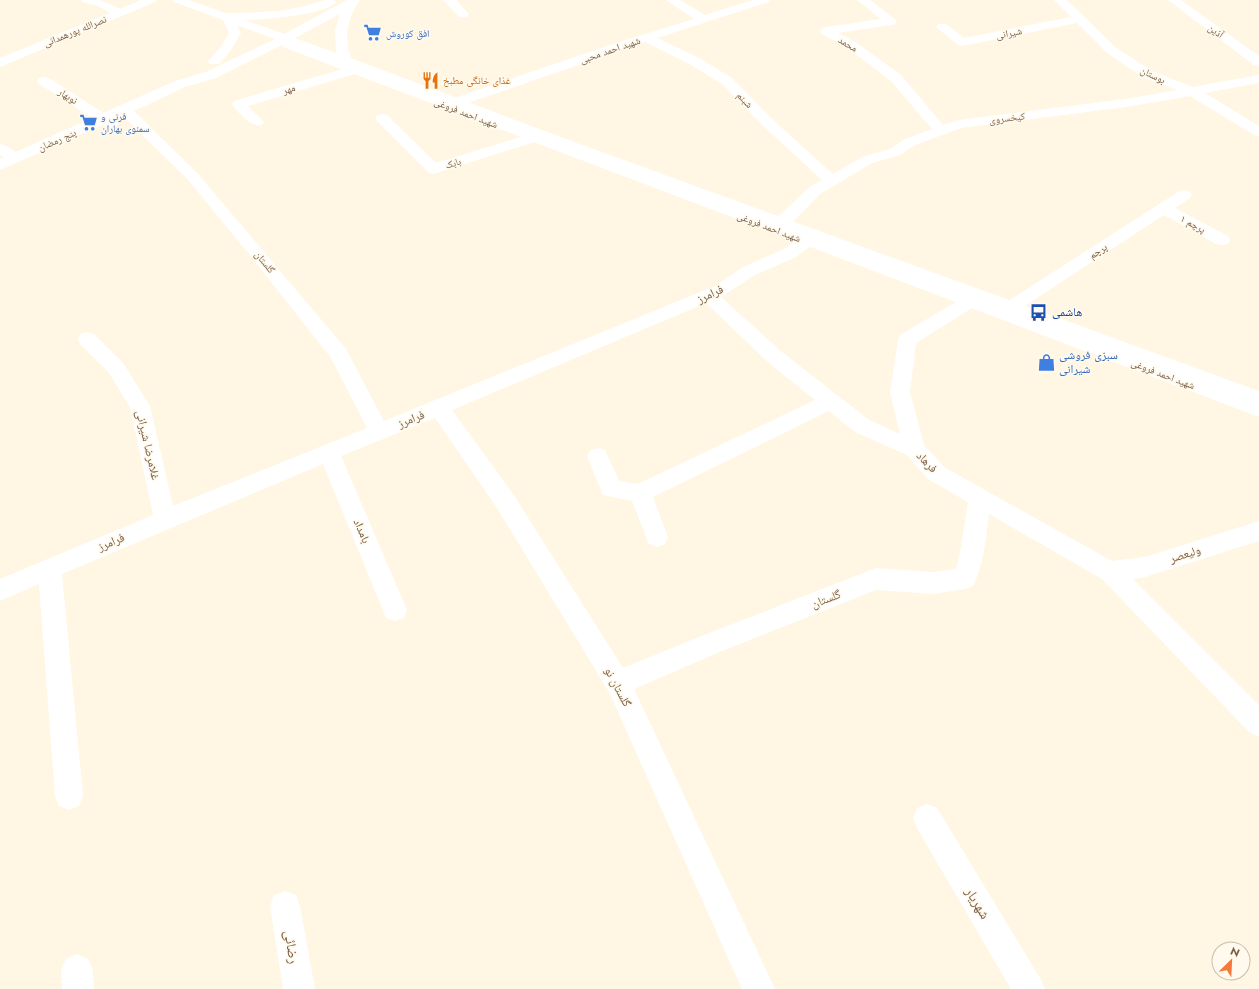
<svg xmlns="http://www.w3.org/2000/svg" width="1259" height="989" viewBox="0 0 1259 989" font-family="Jost,'Noto Naskh Arabic',sans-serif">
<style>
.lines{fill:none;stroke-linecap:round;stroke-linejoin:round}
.lane{fill:#fff;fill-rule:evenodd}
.street{fill:#fff;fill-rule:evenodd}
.secondary{fill:#fff;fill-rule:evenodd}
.labels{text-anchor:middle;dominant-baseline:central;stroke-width:3;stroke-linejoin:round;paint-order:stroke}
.far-street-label{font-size:10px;fill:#7a5e46;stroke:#fffaed}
.far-shop-label{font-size:10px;fill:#366cbe;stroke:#fffaed;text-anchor:start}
.far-food-label{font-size:10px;fill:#c56008;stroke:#fffaed;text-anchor:start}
.street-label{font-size:12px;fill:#7a5e46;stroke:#fffaed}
.transit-label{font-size:12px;fill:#164399;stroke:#fffaed;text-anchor:start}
.shop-label{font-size:12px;fill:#366cbe;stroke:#fffaed;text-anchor:start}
.near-street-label{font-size:14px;fill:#7a5e46;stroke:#fffaed}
</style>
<rect width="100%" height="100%" fill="#fff7e4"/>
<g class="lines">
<polygon class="lane" points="286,35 290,38 291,44 1259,405 1259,417 283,47 282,38"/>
<g class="street">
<polygon points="81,0 100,0 120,9 141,0 157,0 155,2 0,67 0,58 110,13 98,6 83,2"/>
<polygon points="443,0 456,0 469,14 467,17 459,17"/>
<polygon points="666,0 680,0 705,15 753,0 771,0 769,2 657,38 701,59 732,78 771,118 833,174 862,157 890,149 905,139 932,129 891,81 849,49 822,34 820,31 822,28 826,27 881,19 857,0 870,0 897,21 895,24 891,25 838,33 857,43 901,75 943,125 959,120 1126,99 1177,90 1144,78 1107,53 1077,23 962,46 958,45 936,27 938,24 946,24 964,38 1071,17 1054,0 1067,0 1115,47 1154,72 1193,87 1259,75 1259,83 1205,93 1259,126 1259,136 1254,135 1190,96 1126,107 961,128 915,145 900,155 872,163 820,194 788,227 782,228 776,227 774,223 776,219 808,188 822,180 761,124 722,84 691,65 645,42 462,105 457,106 452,105 450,102 452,99 613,44 694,19"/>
<polygon points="1168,0 1181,0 1259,56 1259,66 1254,65"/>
<path d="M363,63l5,1 1,3 -1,3 -120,36 16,16 -2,3c-12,3 -23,-12 -30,-21l2,-3z"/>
<polygon points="44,77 49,78 116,121 118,124 116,127 111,128 106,127 39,84 37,81 39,78"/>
<path d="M125,106l5,1 68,67 148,175 38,72 331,-135 28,-19 41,-18 25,-18 6,-1 6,1 2,4 -2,4 -25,18 -41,18 -34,22 61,55 87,68 31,14 -10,-42 8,-52 2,-5 73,-43 6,-2 6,2 3,4 -3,4 -69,43 -6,49 14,53 20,22 168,94 33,-4 114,-36v20l-114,36 -12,2 126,126v32l-9,-4 -148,-154 -113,-65c-3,24 -5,50 -16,72l-8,3 -32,5 -57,-4 -154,61 -88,38 141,300h-33l-133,-297 -112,-184 -62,-90 -94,38 66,154 -3,8 -9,3 -9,-3 -63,-154 -261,110 21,222 -4,10 -10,4 -10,-4 -4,-10 -16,-212 -39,17v-22l153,-64 -23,-108 -21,-34 -29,-29 -2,-5 2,-5 7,-2 7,2 29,29 27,43 23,100 194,-78 -36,-70 -78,-99 -65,-79 -68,-67 -2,-3 2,-3zM706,303l62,59 47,38 -177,84 -19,-3 -14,-31 -7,-2 -7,2 -4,6 16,39 29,6 17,43 8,3 8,-3 3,-7 -15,-40 176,-86 26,21 52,23 21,24 40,23 -7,45 -5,22 -23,3 -57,-4 -172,67 -81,33 -110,-174 -61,-84z"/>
<polygon points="382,114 387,115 436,163 537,132 542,131 547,132 549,135 547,138 433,174 428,172 377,121 375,118 377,115"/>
<path d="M0,144c8,2 17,7 21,14l-2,3c-8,2 -12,-1 -19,-6z"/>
<polygon points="1184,190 1190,192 1192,195 1190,198 1175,208 1228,236 1230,240 1228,244 1222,245 1216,244 1164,215 1017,311 1011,313 1005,311 1002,307 1005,303 1178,192"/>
<polygon points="927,804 937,808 1040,978 1045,989 1011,989 917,828 913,818 917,808"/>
<polygon points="285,891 296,895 300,906 315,989 283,989 270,906 274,895"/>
<polygon points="77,954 88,959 93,970 94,989 62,989 61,970 66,959"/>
</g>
<path class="secondary" d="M172,0h17l36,13h15l39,-2 23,-4 23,-7h9l2,2c-10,13 -74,18 -91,18l39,14 63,-34h13c-12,17 -17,37 -9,58l196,74 712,259v16l-722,-269 -251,-95 -70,35 -31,9 -55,26 -130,57v-11l175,-78 31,-9 69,-33 -38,-14 4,8 -12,20 -10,11h-10l-1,-3 12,-13 9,-15 -6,-13 -49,-18zM340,14l-5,17 1,22 -41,-15z"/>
</g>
<defs>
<symbol id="supermarket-bare" viewBox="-9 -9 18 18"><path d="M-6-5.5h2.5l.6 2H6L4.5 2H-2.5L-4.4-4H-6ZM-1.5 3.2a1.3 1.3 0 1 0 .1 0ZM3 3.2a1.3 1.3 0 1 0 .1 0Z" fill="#3f7fe0" stroke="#fffaed" stroke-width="2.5" paint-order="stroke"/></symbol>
<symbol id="restaurant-bare" viewBox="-9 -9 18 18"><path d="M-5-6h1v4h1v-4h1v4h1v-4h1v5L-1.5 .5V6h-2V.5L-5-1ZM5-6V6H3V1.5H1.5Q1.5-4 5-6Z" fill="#e8710a" stroke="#fffaed" stroke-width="2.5" paint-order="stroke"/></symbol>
<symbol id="bus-bare" viewBox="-9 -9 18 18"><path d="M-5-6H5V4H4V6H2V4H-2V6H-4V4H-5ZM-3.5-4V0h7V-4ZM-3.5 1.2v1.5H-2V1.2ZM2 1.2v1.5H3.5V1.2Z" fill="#1a4fb4" stroke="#fffaed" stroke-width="2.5" paint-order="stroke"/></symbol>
<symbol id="shop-bare" viewBox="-9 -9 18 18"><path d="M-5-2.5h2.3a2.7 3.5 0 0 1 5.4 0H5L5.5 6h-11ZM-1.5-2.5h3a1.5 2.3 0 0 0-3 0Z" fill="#3f7fe0" stroke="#fffaed" stroke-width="2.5" paint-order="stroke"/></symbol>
</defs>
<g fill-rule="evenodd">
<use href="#supermarket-bare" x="360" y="20" width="25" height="25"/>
<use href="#restaurant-bare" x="418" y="68" width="25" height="25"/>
<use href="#supermarket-bare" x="76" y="110" width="25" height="25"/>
<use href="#bus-bare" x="1026" y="300" width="25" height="25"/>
<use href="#shop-bare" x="1034" y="350" width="25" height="25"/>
</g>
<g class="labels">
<g class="far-street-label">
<text transform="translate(75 31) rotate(-22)">نصرالله پورهمدانی</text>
<text transform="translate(1216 31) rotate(36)">آذین</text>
<text transform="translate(1009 33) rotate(-11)">شیرانی</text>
<text transform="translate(848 44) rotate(31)">محمد</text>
<text transform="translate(610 50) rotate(-19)">شهید احمد محبی</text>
<text transform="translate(1153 75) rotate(26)">بوستان</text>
<text transform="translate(289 89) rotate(-17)">مهر</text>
<text transform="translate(68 96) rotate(32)">نوبهار</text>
<text transform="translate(745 100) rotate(46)">شبنم</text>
<text transform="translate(466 113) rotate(21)">شهید احمد فروغی</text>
<text transform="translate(1007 118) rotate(-7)">کیخسروی</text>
<text transform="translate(57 140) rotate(-24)">پنج رمضان</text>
<text transform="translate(453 163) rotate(-17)">بابک</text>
<text transform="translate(1193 224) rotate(28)">پرچم ۱</text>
<text transform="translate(769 227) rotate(21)">شهید احمد فروغی</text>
<text transform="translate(1098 251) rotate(-33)">پرچم</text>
<text transform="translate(265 262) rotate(51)">گلستان</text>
<text transform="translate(1163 374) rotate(21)">شهید احمد فروغی</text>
</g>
<g class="far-shop-label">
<text x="386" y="33">افق کوروش</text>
<text x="101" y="116">فرنی و<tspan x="101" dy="12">سمنوی بهاران</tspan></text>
</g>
<g class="far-food-label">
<text x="443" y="80">غذای خانگی مطبخ</text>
</g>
<g class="street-label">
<text transform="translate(710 294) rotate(-25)">فرامرز</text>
<text transform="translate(411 419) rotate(-22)">فرامرز</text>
<text transform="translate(148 445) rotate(77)">غلامرضا شیرانی</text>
<text transform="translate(927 462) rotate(46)">فرهاد</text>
<text transform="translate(362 531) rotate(67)">بامداد</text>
<text transform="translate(111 542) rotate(-23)">فرامرز</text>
<text transform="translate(1185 554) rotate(-18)">ولیعصر</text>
<text transform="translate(826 599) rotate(-21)">گلستان</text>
<text transform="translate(618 687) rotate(62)">گلستان نو</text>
</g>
<g class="transit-label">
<text x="1052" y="312">هاشمی</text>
</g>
<g class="shop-label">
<text x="1059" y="355">سبزی فروشی<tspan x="1059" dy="14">شیرانی</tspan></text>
</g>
<g class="near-street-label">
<text transform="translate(978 903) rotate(59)">شهریار</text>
<text transform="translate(292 947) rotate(81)">رضائی</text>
</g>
</g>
<g transform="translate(1231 961) rotate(24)"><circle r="19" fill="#fffaed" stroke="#cabcaa"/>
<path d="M0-3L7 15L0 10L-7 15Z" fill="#f6793c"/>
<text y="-6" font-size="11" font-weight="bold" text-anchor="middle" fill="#7a5e46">N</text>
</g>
</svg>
